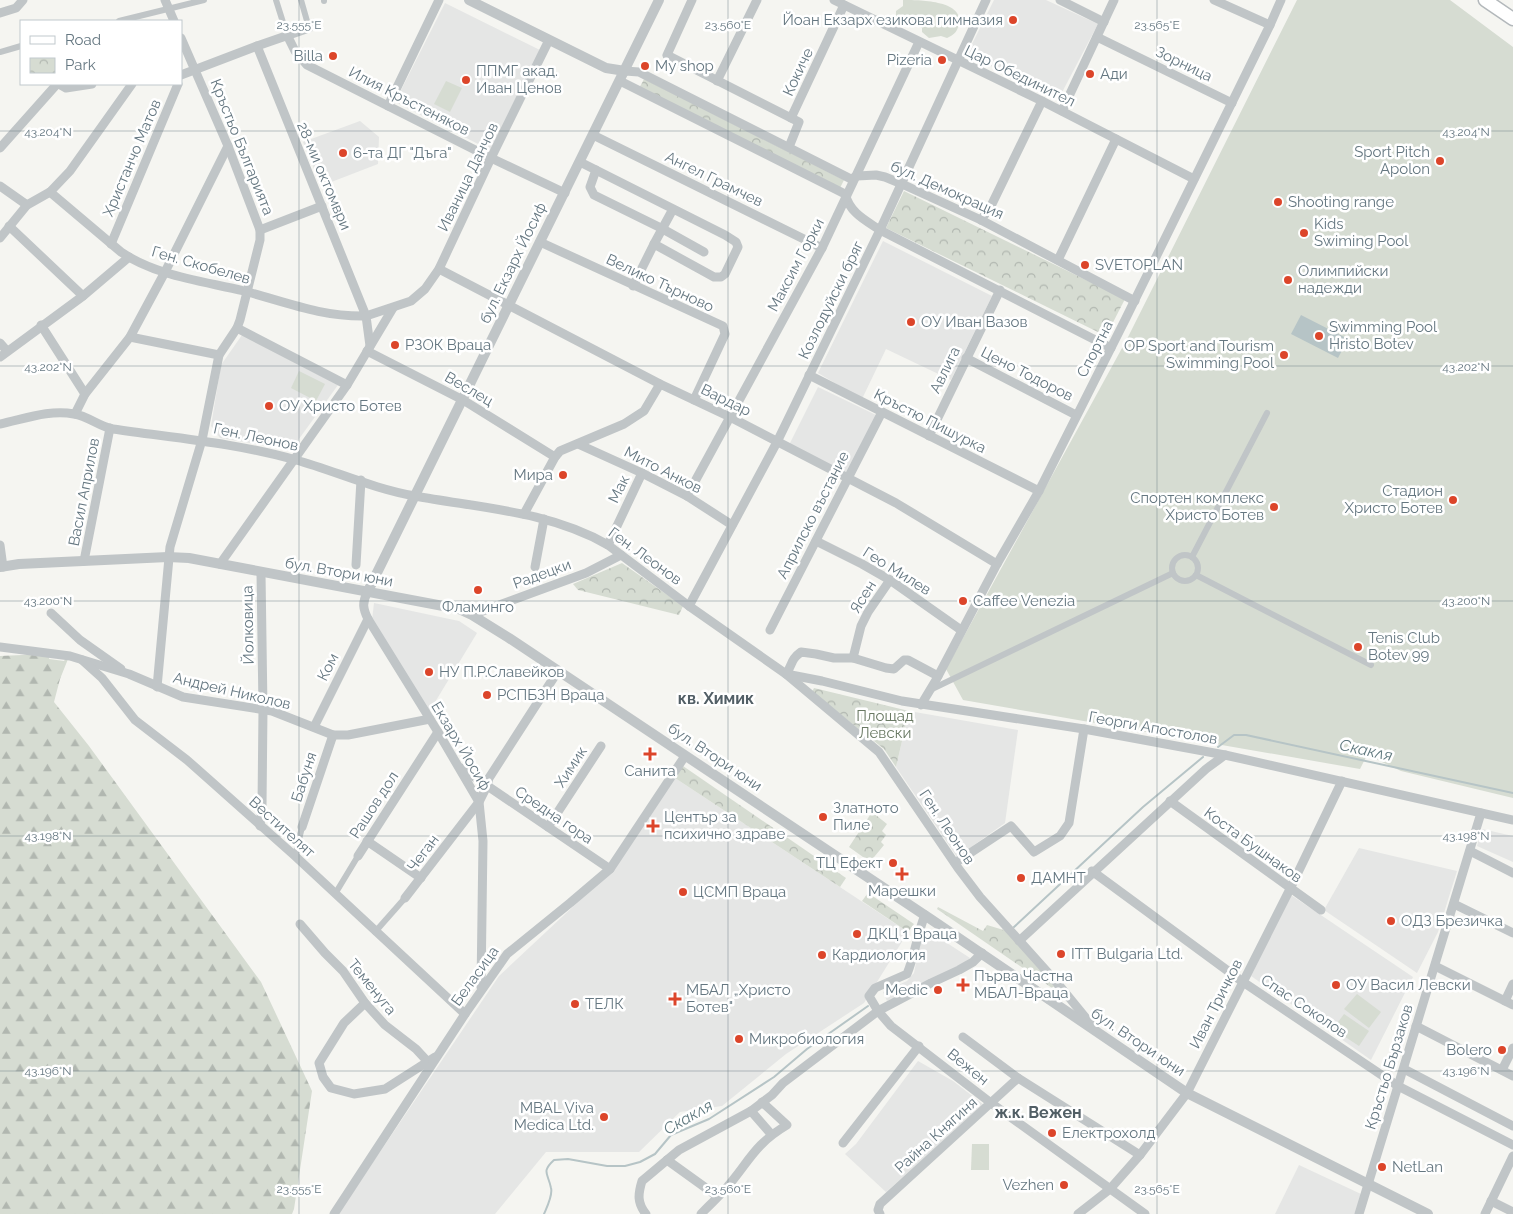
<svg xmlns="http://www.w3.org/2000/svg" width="1513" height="1214" viewBox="0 0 1513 1214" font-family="Raleway,sans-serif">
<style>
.built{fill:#e5e6e5}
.forest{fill:url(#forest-firs)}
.park{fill:url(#park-crowns)}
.pitch{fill:#d6dcd2}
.water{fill:#b6c4c6}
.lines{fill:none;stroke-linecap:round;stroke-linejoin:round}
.stream{stroke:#b6c4c6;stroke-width:2}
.primary-casing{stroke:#b3b8bb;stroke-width:15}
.pedestrian{stroke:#c0c5c7;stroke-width:6}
.minor{stroke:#c0c5c7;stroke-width:9}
.tertiary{stroke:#c0c5c7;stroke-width:10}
.primary{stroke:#fff;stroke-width:12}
.ticks{fill:none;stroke:#657781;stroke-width:1;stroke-opacity:0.45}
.poi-dot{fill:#dc452a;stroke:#fff;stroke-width:2}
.labels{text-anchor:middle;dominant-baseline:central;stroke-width:5;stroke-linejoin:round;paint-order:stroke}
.poi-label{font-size:15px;fill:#657781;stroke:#fff;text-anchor:start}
.street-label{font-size:15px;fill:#657781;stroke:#fff}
.park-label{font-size:15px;fill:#697963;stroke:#fff}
.neighbourhood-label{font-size:16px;font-weight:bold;fill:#525f66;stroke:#fff}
.water-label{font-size:16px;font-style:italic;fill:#60797f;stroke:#fff}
.ticks-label{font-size:12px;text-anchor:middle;fill:#657781;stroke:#fff;stroke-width:5;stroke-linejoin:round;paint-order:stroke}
</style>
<defs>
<pattern id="forest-firs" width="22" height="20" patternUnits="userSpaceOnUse" patternTransform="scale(1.25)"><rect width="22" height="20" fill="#d6dcd2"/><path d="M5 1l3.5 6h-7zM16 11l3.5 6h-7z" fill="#b1b7b0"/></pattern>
<pattern id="park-crowns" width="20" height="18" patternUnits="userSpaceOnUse" patternTransform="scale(1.25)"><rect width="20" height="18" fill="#d6dcd2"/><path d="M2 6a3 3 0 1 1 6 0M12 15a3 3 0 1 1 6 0" fill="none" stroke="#b1b7b0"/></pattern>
</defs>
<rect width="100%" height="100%" fill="#f5f5f1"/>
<g class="built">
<polygon points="994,0 1046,0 1098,24 1058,100 967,54"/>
<polygon points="445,3 540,50 490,150 395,102"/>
<polygon points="360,121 379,137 378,164 321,186 303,142"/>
<polygon points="883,241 992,296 951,380 886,349 862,399 818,373"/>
<polygon points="242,335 338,385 291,450 220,438 211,426 221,365"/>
<polygon points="818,387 876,415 847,474 789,445"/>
<polygon points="374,603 459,621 477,633 429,712 372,620"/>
<polygon points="909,711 1018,730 1005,823 957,857 896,767"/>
<polygon points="675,778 908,932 864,1003 786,1054 722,1106 680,1112 639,1152 546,1152 495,1214 338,1214 499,976 609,873"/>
<polygon points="1482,829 1513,836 1513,862 1477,846"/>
<polygon points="1359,848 1457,871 1438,932 1417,973 1324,910"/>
<polygon points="1291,895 1413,977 1371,1060 1251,976"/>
<polygon points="927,930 970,958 956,968 887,1001 883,992 907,981 914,973 921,938"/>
<polygon points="918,1061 953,1081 984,1105 886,1192 845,1154 856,1144"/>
<polygon points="1299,1165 1361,1194 1355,1214 1275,1214"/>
</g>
<polygon class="forest" points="44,654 50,654 49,659 64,661 66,658 68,659 60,679 54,702 89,746 261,982 312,1091 294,1209 292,1214 0,1214 0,656"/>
<g class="park">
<polygon points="644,79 844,180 840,188 640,87"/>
<polygon points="904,191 1125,299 1106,336 886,228"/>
<polygon points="622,563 683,606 679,615 578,590 573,584"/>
<polygon points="814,688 909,711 896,767 884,749 812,692"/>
<polygon points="683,766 846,878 840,887 675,778"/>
<polygon points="872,812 887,824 882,831 886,835 881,842 884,845 870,862 849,847"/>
<polygon points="868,893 914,924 908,932 862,901"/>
<polygon points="938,907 983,931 987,925 1007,931 1055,986 1052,988 937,909"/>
</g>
<g class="pitch">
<path d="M903,0c15,0 60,0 56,23 -1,8 -5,12 -12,15l-6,-2 -12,2 -7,-6v-4l-9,-3 -17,-2v-12l7,-5z"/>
<polygon points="1297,0 1450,0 1513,47 1513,798 1401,771 1367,755 1360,769 963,700 946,669 1127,339"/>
<polygon points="446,81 462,88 450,112 434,104"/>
<polygon points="299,371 325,384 316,401 291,388"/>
<polygon points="1357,994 1381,1012 1369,1028 1344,1009"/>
<polygon points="1344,1014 1369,1031 1359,1046 1333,1029"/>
<polygon points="972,1144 989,1144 989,1170 971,1170"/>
</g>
<polygon class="water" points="1301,315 1348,339 1338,358 1291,334"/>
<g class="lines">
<g class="stream">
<polyline points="1218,747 1234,735 1246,735 1513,793"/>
<polyline points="1014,927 1143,807 1203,757"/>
<path d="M544,1214c3,-7 9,-19 7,-26 -3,-15 -10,-16 3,-28l14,-1 39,7h18l15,-4 15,-8 16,-19 38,-16 65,-42 33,-28 61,-43"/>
</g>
<defs>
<polyline id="primary" points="1485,0 1513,19"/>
</defs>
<use href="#primary" class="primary-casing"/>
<g class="pedestrian">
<polyline points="276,0 287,35"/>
<polyline points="301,0 309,28"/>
<polyline points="324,1 324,0"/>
<polyline points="119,21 204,0"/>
<polyline points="0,52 21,46"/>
<circle cx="1185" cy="568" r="13"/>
<polyline points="1192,557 1267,413"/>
<polyline points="1196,575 1371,665"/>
<polyline points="930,690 1173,573"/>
<polyline points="295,856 302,827"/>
<polyline points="335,894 358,856"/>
<polyline points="375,932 405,898"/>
</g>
<g class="minor">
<polyline points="165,0 174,21"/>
<polyline points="692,0 667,55 799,122 789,147"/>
<polyline points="834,0 1042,101 1194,179"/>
<polyline points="1060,0 1104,22"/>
<polyline points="1214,0 1270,25"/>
<polyline points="0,13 16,8 23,0"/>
<polyline points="287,35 295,51 307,65 491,158 565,193"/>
<polyline points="1097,37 1232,103"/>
<polyline points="625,71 639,72 851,179 857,176 876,175 885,177 902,184 981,220 1135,301"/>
<polyline points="181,75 257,46 309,28"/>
<path d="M620,81l225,113c5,19 20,26 35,36l231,118"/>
<polyline points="717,81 757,0"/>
<polyline points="59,84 66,88 92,84"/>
<polyline points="388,106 439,0"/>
<polyline points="1062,111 1114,0"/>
<polyline points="791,118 844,5"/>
<polyline points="593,135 822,248"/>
<polyline points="0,148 57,84"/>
<polyline points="580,162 725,235 736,242 738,247 725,274 721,277 714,277 654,244 673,209"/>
<polyline points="596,170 590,187 594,195 661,228 704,252"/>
<polyline points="0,186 27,205"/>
<path d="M50,192l71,60c35,24 82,29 123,39 42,11 77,26 122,25l-109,-270"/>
<polyline points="981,220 991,206 1042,101"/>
<polyline points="9,226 83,296"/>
<polyline points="260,230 322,206"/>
<polyline points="0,238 27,205 50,192 70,171 132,84"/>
<polyline points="540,242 723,326 725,334 694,400"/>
<polyline points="111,244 178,84"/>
<polyline points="1058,260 1116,139"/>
<polyline points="439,269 660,384 730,417 896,503 997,564"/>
<polyline points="633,286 654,244"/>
<polyline points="41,325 85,394"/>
<polyline points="237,328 347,385"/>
<polyline points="130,337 219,355"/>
<polyline points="0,343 7,351"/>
<polyline points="370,346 366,316 411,301 425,289 439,269 491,158 549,40"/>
<polyline points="367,351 463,400 555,457"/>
<polyline points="0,357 83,296 129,257"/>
<polyline points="966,358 1076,415"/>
<polyline points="809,375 1039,491"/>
<polyline points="75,414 85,394 130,337 165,272 228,146"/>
<path d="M0,424c24,-5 50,-15 74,-10 14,2 26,13 39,15 61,9 123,14 183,31 39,11 78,29 119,36 65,12 134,15 193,49l81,61 97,68 93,78 79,116 22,29 79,88 35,43"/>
<polyline points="929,436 1000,290"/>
<polyline points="578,444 642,473 687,496 732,525"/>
<polyline points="687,496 822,248 919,42"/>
<polyline points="524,514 555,457 560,451 624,424 644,411 660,384"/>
<polyline points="816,541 862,564 890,580 961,630"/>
<polyline points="0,545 3,567"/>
<polyline points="608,545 642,473"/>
<polyline points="84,561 110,428"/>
<polyline points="220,564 347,385 393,308"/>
<polyline points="356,565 361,480"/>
<polyline points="535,567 544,519"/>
<path d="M367,593c-5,10 -4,16 1,26l70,113 41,70 4,39 -2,146"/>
<polyline points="689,606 777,442 880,230 986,0"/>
<polyline points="51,613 80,640 121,669"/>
<polyline points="472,615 586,573 621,555"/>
<polyline points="770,630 882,412"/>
<polyline points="0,647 70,656 129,674 183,697 272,711 333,735 348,735 430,719"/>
<polyline points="853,658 861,626 868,612 890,580"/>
<polyline points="82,660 102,678 135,720 187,760 295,856 465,1014"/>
<path d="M938,676l-30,-16h-4l-10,9 -8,-1 -33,-10h-19l-18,-4 -15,-2c-11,8 -8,12 -15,22l36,7 80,20 182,28 141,26 288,65"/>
<polyline points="157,687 170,547 202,440 219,355 237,328 240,320 260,240 260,230 228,146 181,38"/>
<polyline points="921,705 936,680 997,564 1039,491 1126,318 1270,25 1281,0"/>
<polyline points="314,727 368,619"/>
<polyline points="461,768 610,869"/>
<polyline points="1170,801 1321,910"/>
<polyline points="260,826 262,806 263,709 261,573"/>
<polyline points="302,827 333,735"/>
<polyline points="548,827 601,746"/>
<polyline points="367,841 421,878"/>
<polyline points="1470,851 1513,873"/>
<polyline points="358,856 438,732"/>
<polyline points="955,863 1011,826 1034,852 1060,836 1069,823 1084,729"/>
<polyline points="1092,871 1243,982 1398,1086 1513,1145"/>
<polyline points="405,898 479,802 487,786 489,778 558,671"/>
<polyline points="1454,904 1513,933"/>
<path d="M925,915c-8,19 -10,40 -18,59l-32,14 -6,8 9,15 13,15 100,77 154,111"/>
<polyline points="300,924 325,953 343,971 365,1003 385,1025 416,1049 428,1062"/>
<polyline points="1019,941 1206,769 1225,755"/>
<polyline points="1435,966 1513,1005"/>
<polyline points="1505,1001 1513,984"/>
<polyline points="365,1003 344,1023 319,1063 323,1077 331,1088 354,1094 385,1089 435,1057"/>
<polyline points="1416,1026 1513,1076"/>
<polyline points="963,1037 1018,1078 1140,1155"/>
<polyline points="1404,1069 1513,1126"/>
<polyline points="1502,1070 1513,1048"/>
<polyline points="751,1111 771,1134"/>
<polyline points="843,1143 919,1046"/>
<polyline points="667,1160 717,1196"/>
<polyline points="1491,1201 1513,1212"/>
<polyline points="334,1214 465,1014 507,954 570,903 610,869 685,756"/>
<path d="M646,1214c-9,-11 -8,-20 -4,-33l37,-31 72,-39 21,-16 11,-12 95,-72 53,-28 28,-13 14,-8 9,-9"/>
<path d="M701,1214c8,-9 19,-18 27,-28 22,-26 27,-42 59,-61l-25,-23"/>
<polyline points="880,1214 878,1210 880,1204 1018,1078"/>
<polyline points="1078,1214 1110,1189 1140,1155 1187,1093 1290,889 1342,781"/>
<polyline points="1359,1214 1481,813"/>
<polyline points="1485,1214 1513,1156"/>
</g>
<g class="tertiary">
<polyline points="469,0 606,68 625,71"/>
<polyline points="0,567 19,564 168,557 189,558 459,609 472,615 509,638 932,920 1187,1093 1428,1214"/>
<polyline points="367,593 659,0"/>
<polyline points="1049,999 1060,995 1059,985"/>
</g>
<use href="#primary" class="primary"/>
</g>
<path class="ticks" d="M299,0v1214M728,0v1214M1157,0v1214M0,131h1513M0,366h1513M0,601h1513M0,836h1513M0,1071h1513"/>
<g class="poi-dot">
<circle cx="1013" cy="20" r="5"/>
<circle cx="333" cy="56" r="5"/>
<circle cx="942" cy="60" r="5"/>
<circle cx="645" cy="66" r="5"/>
<circle cx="1090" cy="74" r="5"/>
<circle cx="466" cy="80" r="5"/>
<circle cx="343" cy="153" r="5"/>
<circle cx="1440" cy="161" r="5"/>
<circle cx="1278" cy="202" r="5"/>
<circle cx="1304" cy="233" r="5"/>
<circle cx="1085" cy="265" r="5"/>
<circle cx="1288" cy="280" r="5"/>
<circle cx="911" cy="322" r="5"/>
<circle cx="1319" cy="336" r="5"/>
<circle cx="395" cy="345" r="5"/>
<circle cx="1284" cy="355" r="5"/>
<circle cx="269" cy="406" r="5"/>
<circle cx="563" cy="475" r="5"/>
<circle cx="1453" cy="500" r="5"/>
<circle cx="1274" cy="507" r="5"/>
<circle cx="478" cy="590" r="5"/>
<circle cx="963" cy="601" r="5"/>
<circle cx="1358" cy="647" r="5"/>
<circle cx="429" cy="672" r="5"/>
<circle cx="487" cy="695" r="5"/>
<path d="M647.5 746.5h5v5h5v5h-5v5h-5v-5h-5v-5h5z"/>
<circle cx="823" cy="817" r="5"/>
<path d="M650.5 818.5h5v5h5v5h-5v5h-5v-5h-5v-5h5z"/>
<circle cx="893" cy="863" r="5"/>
<path d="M899.5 866.5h5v5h5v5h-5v5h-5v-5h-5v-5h5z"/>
<circle cx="1021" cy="878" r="5"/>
<circle cx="683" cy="892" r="5"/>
<circle cx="1391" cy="921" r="5"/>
<circle cx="857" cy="934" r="5"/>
<circle cx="1061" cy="954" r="5"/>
<circle cx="822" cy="955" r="5"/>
<path d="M960.5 977.5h5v5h5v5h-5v5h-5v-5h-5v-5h5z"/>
<circle cx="1336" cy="985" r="5"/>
<circle cx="938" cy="990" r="5"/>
<path d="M672.5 991.5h5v5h5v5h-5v5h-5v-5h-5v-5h5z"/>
<circle cx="575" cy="1004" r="5"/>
<circle cx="739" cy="1039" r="5"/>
<circle cx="1502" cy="1050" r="5"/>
<circle cx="604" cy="1117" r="5"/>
<circle cx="1052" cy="1133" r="5"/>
<circle cx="1382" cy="1167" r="5"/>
<circle cx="1064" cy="1185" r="5"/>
</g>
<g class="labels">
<g class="poi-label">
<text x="1003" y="20" text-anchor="end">Йоан Екзарх езикова гимназия</text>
<text x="323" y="56" text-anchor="end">Billa</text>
<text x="932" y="60" text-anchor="end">Pizeria</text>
<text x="655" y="66">My shop</text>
<text x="476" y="71">ППМГ акад.<tspan x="476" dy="17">Иван Ценов</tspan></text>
<text x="1100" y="74">Ади</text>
<text x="1430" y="152" text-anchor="end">Sport Pitch<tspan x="1430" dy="17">Apolon</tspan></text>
<text x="353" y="153">6-та ДГ "Дъга"</text>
<text x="1288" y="202">Shooting range</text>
<text x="1314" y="224">Kids<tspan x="1314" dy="17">Swiming Pool</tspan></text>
<text x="1095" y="265">SVETOPLAN</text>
<text x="1298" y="271">Олимпийски<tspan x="1298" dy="17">надежди</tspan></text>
<text x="921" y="322">ОУ Иван Вазов</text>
<text x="1329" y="327">Swimming Pool<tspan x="1329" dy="17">Hristo Botev</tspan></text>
<text x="405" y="345">РЗОК Враца</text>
<text x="1274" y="346" text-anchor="end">OP Sport and Tourism<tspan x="1274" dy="17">Swimming Pool</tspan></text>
<text x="279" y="406">ОУ Христо Ботев</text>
<text x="553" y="475" text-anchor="end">Мира</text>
<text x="1443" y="491" text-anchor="end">Стадион<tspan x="1443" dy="17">Христо Ботев</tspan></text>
<text x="1264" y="498" text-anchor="end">Спортен комплекс<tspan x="1264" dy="17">Христо Ботев</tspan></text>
<text x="973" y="601">Caffee Venezia</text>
<text x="478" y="607" text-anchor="middle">Фламинго</text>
<text x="1368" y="638">Tenis Club<tspan x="1368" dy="17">Botev 99</tspan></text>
<text x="439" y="672">НУ П.Р.Славейков</text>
<text x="497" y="695">РСПБЗН Враца</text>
<text x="650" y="771" text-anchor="middle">Санита</text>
<text x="833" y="808">Златното<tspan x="833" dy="17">Пиле</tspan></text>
<text x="664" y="817">Център за<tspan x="664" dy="17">психично здраве</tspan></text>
<text x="883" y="863" text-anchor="end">ТЦ Ефект</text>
<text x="1031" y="878">ДАМНТ</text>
<text x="902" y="891" text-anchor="middle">Марешки</text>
<text x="693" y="892">ЦСМП Враца</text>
<text x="1401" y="921">ОДЗ Брезичка</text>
<text x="867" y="934">ДКЦ 1 Враца</text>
<text x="1071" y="954">ITT Bulgaria Ltd.</text>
<text x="832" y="955">Кардиология</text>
<text x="974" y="976">Първа Частна<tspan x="974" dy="17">МБАЛ-Враца</tspan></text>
<text x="1346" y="985">ОУ Васил Левски</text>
<text x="686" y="990">МБАЛ „Христо<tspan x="686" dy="17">Ботев"</tspan></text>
<text x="928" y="990" text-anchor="end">Medic</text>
<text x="585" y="1004">ТЕЛК</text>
<text x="749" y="1039">Микробиология</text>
<text x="1492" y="1050" text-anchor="end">Bolero</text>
<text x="594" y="1108" text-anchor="end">MBAL Viva<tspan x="594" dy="17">Medica Ltd.</tspan></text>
<text x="1062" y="1133">Електрохолд</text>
<text x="1392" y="1167">NetLan</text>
<text x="1054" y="1185" text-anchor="end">Vezhen</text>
</g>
<g class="street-label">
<text transform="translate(1184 64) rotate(26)">Зорница</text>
<text transform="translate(798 72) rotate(-65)">Кокиче</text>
<text transform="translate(1020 76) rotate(26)">Цар Обединител</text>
<text transform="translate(409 101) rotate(27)">Илия Кръстеняков</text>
<text transform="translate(242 147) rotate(68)">Кръстьо Българията</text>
<text transform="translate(132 158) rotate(-67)">Христанчо Матов</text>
<text transform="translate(324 176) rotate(67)">28-ми октомври</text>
<text transform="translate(468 177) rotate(-64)">Иваница Данчов</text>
<text transform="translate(714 179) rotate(26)">Ангел Грамчев</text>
<text transform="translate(947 190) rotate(24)">бул. Демокрация</text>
<text transform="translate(513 263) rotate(-64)">бул. Екзарх Йосиф</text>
<text transform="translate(201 265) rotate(16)">Ген. Скобелев</text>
<text transform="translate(796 265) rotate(-62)">Максим Горки</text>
<text transform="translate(660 283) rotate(25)">Велико Търново</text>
<text transform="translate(831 300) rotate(-64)">Козлодуйски бряг</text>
<text transform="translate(1095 349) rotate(-63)">Спортна</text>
<text transform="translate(945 370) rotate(-64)">Авлига</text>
<text transform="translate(1027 374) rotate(27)">Цено Тодоров</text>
<text transform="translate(469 389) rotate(30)">Веслец</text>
<text transform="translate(726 400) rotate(26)">Вардар</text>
<text transform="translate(930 421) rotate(27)">Кръстю Пишурка</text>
<text transform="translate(256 437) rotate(12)">Ген. Леонов</text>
<text transform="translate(663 470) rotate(27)">Мито Анков</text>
<text transform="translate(619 489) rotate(-64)">Мак</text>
<text transform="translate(84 492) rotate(-79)">Васил Априлов</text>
<text transform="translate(813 515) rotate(-63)">Априлско въстание</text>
<text transform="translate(645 556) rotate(36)">Ген. Леонов</text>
<text transform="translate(897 571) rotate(32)">Гео Милев</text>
<text transform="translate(339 572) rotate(10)">бул. Втори юни</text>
<text transform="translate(542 574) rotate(-20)">Радецки</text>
<text transform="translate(863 597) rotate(-58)">Ясен</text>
<text transform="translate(248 625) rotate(-91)">Йолковица</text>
<text transform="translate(328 667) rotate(-63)">Ком</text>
<text transform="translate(232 691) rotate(13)">Андрей Николов</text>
<text transform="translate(1153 728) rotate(10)">Георги Апостолов</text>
<text transform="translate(461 746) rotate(59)">Екзарх Йосиф</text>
<text transform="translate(715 757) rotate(34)">бул. Втори юни</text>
<text transform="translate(571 767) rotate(-57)">Химик</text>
<text transform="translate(304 777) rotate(-72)">Бабуня</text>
<text transform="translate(374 805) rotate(-57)">Рашов дол</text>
<text transform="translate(554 815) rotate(34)">Средна гора</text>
<text transform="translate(282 827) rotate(42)">Вестителят</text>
<text transform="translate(947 827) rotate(56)">Ген. Леонов</text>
<text transform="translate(1253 845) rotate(36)">Коста Бушнаков</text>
<text transform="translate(423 853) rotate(-53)">Чеган</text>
<text transform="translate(475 976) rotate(-54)">Беласица</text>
<text transform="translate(372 987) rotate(51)">Теменуга</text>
<text transform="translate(1216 1004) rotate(-63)">Иван Тричков</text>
<text transform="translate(1304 1006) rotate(34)">Спас Соколов</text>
<text transform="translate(1138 1042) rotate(34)">бул. Втори юни</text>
<text transform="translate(968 1067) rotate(39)">Вежен</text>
<text transform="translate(1389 1067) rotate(-73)">Кръстьо Бързаков</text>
<text transform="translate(936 1135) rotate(-42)">Райна Княгиня</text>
</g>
<g class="park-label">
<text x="885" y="716">Площад<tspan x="885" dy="17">Левски</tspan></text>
</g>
<g class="neighbourhood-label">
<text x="716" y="698">кв. Химик</text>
<text x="1038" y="1112">ж.к. Вежен</text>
</g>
<g class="water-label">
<text transform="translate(1366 750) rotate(12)">Скакля</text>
<text transform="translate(688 1117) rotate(-30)">Скакля</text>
</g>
</g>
<g class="ticks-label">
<text x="299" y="29">23.555°E</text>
<text x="728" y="29">23.560°E</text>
<text x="1157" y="29">23.565°E</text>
<text x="48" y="136">43.204°N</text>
<text x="1466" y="136">43.204°N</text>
<text x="48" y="371">43.202°N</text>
<text x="1466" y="371">43.202°N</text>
<text x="48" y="605">43.200°N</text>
<text x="1466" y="605">43.200°N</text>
<text x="48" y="840">43.198°N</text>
<text x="1466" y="840">43.198°N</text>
<text x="48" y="1075">43.196°N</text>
<text x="1466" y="1075">43.196°N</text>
<text x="299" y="1193">23.555°E</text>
<text x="728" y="1193">23.560°E</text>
<text x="1157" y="1193">23.565°E</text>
</g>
<rect x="20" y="20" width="162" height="65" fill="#ffffff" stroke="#c1c9cd"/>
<rect x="30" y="36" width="25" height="8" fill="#ffffff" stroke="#c1c9cd"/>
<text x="65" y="45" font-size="15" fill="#657781">Road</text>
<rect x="30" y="58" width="25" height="15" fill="url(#park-crowns)" stroke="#c1c9cd"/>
<text x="65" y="70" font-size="15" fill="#657781">Park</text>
</svg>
